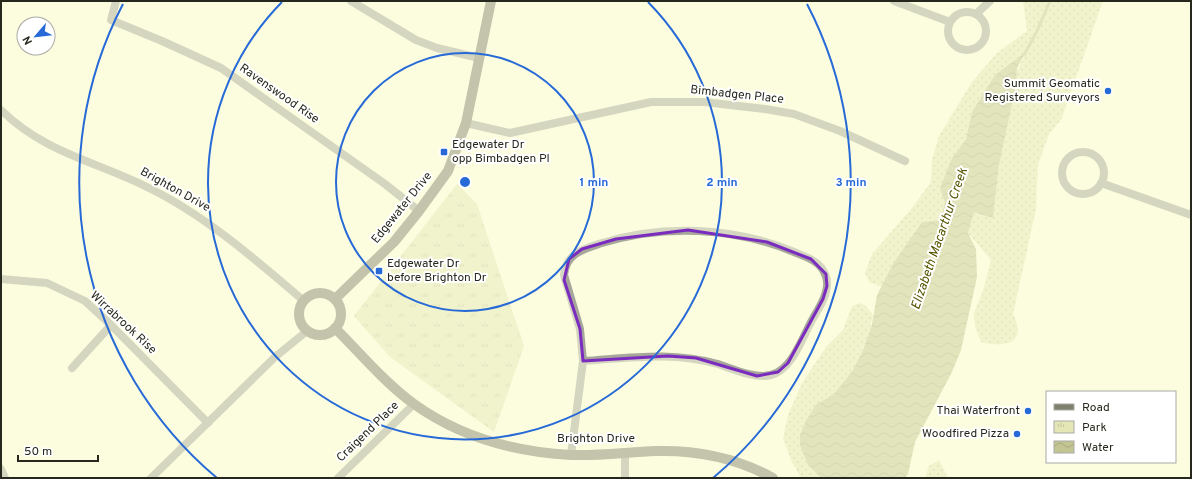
<svg xmlns="http://www.w3.org/2000/svg" width="1192" height="479" viewBox="0 0 1192 479" font-family="Overpass,sans-serif">
<style>
.grass{fill:url(#grass-dots)}
.park{fill:url(#park-tufts)}
.water{fill:url(#water-waves)}
.lines{fill:none;stroke-linecap:round;stroke-linejoin:round}
.stream{stroke:#c3c593;stroke-width:3}
.street{stroke:#a6a79a;stroke-width:8}
.secondary{stroke:#7e7f6d;stroke-width:10}
.marked{fill:none;stroke:#7b2cbf;stroke-width:3;stroke-linejoin:round}
.ring{fill:none;stroke:#276ad7;stroke-width:2}
.poi-dot{fill:#276ad7;stroke:#fff;stroke-width:1.5}
.labels{text-anchor:middle;dominant-baseline:central;stroke-width:4;stroke-linejoin:round;paint-order:stroke}
.poi-label{font-size:12px;fill:#27281d;stroke:#fff;text-anchor:end}
.street-label{font-size:12px;fill:#27281d;stroke:#fff}
.water-label{font-size:13px;font-style:italic;fill:#565600;stroke:#fff}
.centre{fill:#276ad7;stroke:#fff;stroke-width:2}
.ring-label{font-size:12px;text-anchor:middle;font-weight:bold;fill:#276ad7;stroke:#fff;stroke-width:4;stroke-linejoin:round;paint-order:stroke}
</style>
<defs>
<pattern id="grass-dots" width="8" height="8" patternUnits="userSpaceOnUse"><rect width="8" height="8" fill="#e4e6b5"/><path d="M2 2h.1M6 6h.1" fill="none" stroke="#c4c59b" stroke-width="1.8" stroke-linecap="round"/></pattern>
<pattern id="park-tufts" width="24" height="20" patternUnits="userSpaceOnUse"><rect width="24" height="20" fill="#e4e6b5"/><path d="M3 7l-1-3M5 7V3M7 7l1-3M15 17l-1-3M17 17v-4M19 17l1-3" fill="none" stroke="#c4c59b"/></pattern>
<pattern id="water-waves" width="16" height="10" patternUnits="userSpaceOnUse"><rect width="16" height="10" fill="#c3c593"/><path d="M0 5q4-4 8 0t8 0" fill="none" stroke="#a8a97e"/></pattern>
</defs>
<rect width="100%" height="100%" fill="#fbfdde"/>
<g class="grass">
<path d="M1023,1h80l-42,119 -12,14 -11,31 -2,44 -23,105c15,30 -8,34 -32,28l-6,-16 -1,-13 9,-22 8,-31 -23,-27 6,-21 19,5 6,-52 18,-94 9,-18 -54,59 -6,27 -14,19 -7,45 -5,17 -18,2 -28,40 -12,25 -13,-5 -4,-9 7,-19 40,-46 19,-26 1,-23 7,-23 33,-54 25,-29 30,-22z"/>
<path d="M860,303l6,3 7,9c-5,25 -19,64 -40,80 -5,4 -11,7 -17,10l-8,60 13,13h-20l-9,-16 -9,-23 5,-24 14,-32 24,-36 17,-17 9,-24z"/>
<polygon points="939,460 948,478 925,478 929,466"/>
</g>
<polygon class="park" points="457,184 477,204 524,346 494,432 390,357 354,316"/>
<polygon class="water" points="1026,52 1017,68 1016,85 999,165 993,218 974,212 968,233 976,249 977,277 961,350 952,372 915,442 908,474 905,478 821,478 808,465 800,445 800,435 807,419 816,405 834,394 853,370 863,350 872,324 877,295 894,262 922,222 940,220 945,203 940,188 952,158 966,139 972,112 995,75"/>
<g class="lines">
<polyline class="stream" points="1024,55 1037,31 1050,1"/>
<g class="street">
<polyline points="116,1 111,20 162,41 221,68 385,184 419,211"/>
<polyline points="351,1 416,40 437,48 479,58"/>
<polyline points="894,1 950,22"/>
<circle cx="967" cy="31" r="19"/>
<polyline points="976,14 990,1"/>
<path d="M1,110c44,43 94,51 146,77 58,28 109,73 157,114"/>
<polyline points="466,123 510,133 651,102 704,102 765,109 794,114 840,131 905,161"/>
<circle cx="1083" cy="173" r="21"/>
<polyline points="1101,183 1191,215"/>
<polyline points="1,279 47,283 85,301 111,325 208,423"/>
<polyline points="72,368 111,325"/>
<polyline points="625,453 625,478"/>
<path d="M571,455l12,-94 -3,-32 -16,-54c2,-22 20,-26 38,-32 62,-19 132,-16 192,9 12,5 26,9 31,22 8,16 -8,36 -15,50 -9,17 -19,46 -39,51 -16,4 -38,-6 -53,-11 -47,-13 -88,-6 -135,-3"/>
<polyline points="1,469 5,478"/>
<polyline points="151,478 275,357 307,331"/>
<polyline points="338,478 414,404"/>
</g>
<g class="secondary">
<circle cx="320" cy="314" r="21"/>
<polyline points="335,299 394,242 419,211 448,171 466,123 491,1"/>
<path d="M335,328c26,26 50,55 79,76 46,33 101,48 157,51 28,1 57,-3 85,-4 40,-1 81,7 117,27"/>
</g>
</g>
<path d="M0 0H1192V479H0ZM688,230l79,12 44,17 15,15 1,12 -4,13 -35,64 -10,9 -21,4 -61,-18 -28,-2 -85,5 -3,-32 -16,-49 5,-21 13,-10 34,-10z" fill="#fbfdde" fill-opacity=".55" fill-rule="evenodd"/>
<path class="marked" d="M688,230l79,12 44,17 15,15 1,12 -4,13 -35,64 -10,9 -21,4 -61,-18 -28,-2 -85,5 -3,-32 -16,-49 5,-21 13,-10 34,-10z"/>
<g class="ring">
<circle cx="465" cy="182" r="129"/>
<path d="M648 2A257 257 0 1 1 282 2"/>
<path d="M217 478A386 386 0 0 1 123 4M807 4A386 386 0 0 1 713 478"/>
</g>
<g class="poi-dot">
<circle cx="1108" cy="91" r="4"/>
<rect x="440" y="148" width="8" height="8" rx="2"/>
<rect x="375" y="267" width="8" height="8" rx="2"/>
<circle cx="1028" cy="411" r="4"/>
<circle cx="1017" cy="434" r="4"/>
</g>
<g class="labels">
<g class="poi-label">
<text x="1100" y="84">Summit Geomatic<tspan x="1100" dy="14">Registered Surveyors</tspan></text>
<text x="452" y="145" text-anchor="start">Edgewater Dr<tspan x="452" dy="14">opp Bimbadgen Pl</tspan></text>
<text x="387" y="264" text-anchor="start">Edgewater Dr<tspan x="387" dy="14">before Brighton Dr</tspan></text>
<text x="1020" y="411">Thai Waterfront</text>
<text x="1009" y="434">Woodfired Pizza</text>
</g>
<g class="street-label">
<text transform="translate(279 94) rotate(35)">Ravenswood Rise</text>
<text transform="translate(737 95) rotate(6)">Bimbadgen Place</text>
<text transform="translate(175 190) rotate(29)">Brighton Drive</text>
<text transform="translate(402 208) rotate(-51)">Edgewater Drive</text>
<text transform="translate(123 323) rotate(43)">Wirrabrook Rise</text>
<text transform="translate(368 432) rotate(-44)">Craigend Place</text>
<text x="596" y="439">Brighton Drive</text>
</g>
<g class="water-label">
<text transform="translate(940 239) rotate(-71)">Elizabeth Macarthur Creek</text>
</g>
</g>
<circle cx="465" cy="182" r="6" class="centre"/>
<g class="ring-label">
<text x="594" y="186">1 min</text>
<text x="722" y="186">2 min</text>
<text x="851" y="186">3 min</text>
</g>
<rect width="1192" height="479" fill="none" stroke="#27281d" stroke-width="4"/>
<rect x="1046" y="391" width="130" height="72" fill="#ffffff" stroke="#a9a9a5"/>
<rect x="1054" y="404" width="20" height="6" fill="#7e7f6d" stroke="#a9a9a5"/>
<text x="1082" y="411" font-size="12" fill="#27281d">Road</text>
<rect x="1054" y="421" width="20" height="12" fill="url(#park-tufts)" stroke="#a9a9a5"/>
<text x="1082" y="431" font-size="12" fill="#27281d">Park</text>
<rect x="1054" y="441" width="20" height="12" fill="url(#water-waves)" stroke="#a9a9a5"/>
<text x="1082" y="451" font-size="12" fill="#27281d">Water</text>
<g transform="translate(36 36) rotate(242)"><circle r="19" fill="#ffffff" stroke="#a9a9a5"/>
<path d="M0-3L7 15L0 10L-7 15Z" fill="#276ad7"/>
<text y="-6" font-size="11" font-weight="bold" text-anchor="middle" fill="#27281d">N</text>
</g>
<path d="M18 455v6h80v-6" fill="none" stroke="#27281d" stroke-width="2"/>
<text x="24" y="455" font-size="12" fill="#27281d" stroke="#ffffff" stroke-width="3" paint-order="stroke">50 m</text>
</svg>
